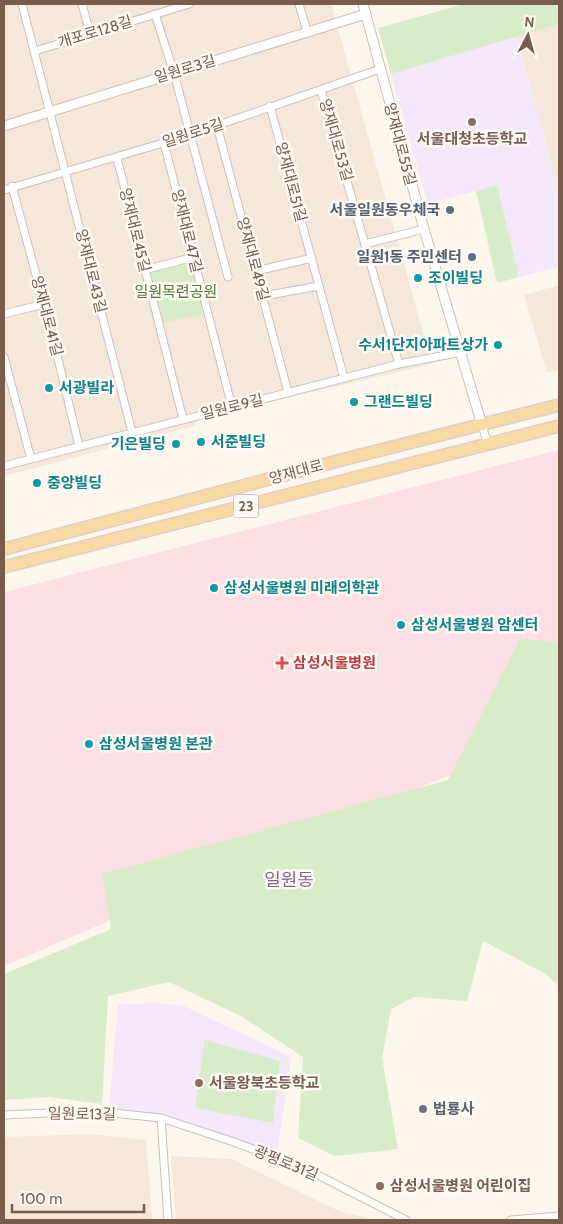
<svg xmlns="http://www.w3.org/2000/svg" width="563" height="1224" viewBox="0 0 563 1224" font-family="Cabin,'Noto Sans KR',sans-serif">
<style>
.residential{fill:#f5e8da}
.education{fill:#f3e8fa}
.medical{fill:#fbdfe3}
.green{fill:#d8ecc9}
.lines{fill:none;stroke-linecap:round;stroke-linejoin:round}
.minor-casing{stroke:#d1beb0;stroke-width:9}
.tertiary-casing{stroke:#d1beb0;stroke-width:11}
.primary-casing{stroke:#dad1cd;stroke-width:14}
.minor{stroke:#fff;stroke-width:7}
.tertiary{stroke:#fff;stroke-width:9}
.primary{stroke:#fbd9a5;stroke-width:11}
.education-dot{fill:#8d6e63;stroke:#fffaf3;stroke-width:2}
.service-dot{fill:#5c6f8a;stroke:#fffaf3;stroke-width:2}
.culture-dot{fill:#0f9aa8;stroke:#fffaf3;stroke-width:2}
.health-dot{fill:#e0444e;stroke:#fffaf3;stroke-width:2}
.worship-dot{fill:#6b7280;stroke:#fffaf3;stroke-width:2}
.labels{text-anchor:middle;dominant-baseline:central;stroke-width:5;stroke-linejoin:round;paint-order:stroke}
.shield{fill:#fffaf3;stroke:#a28b7f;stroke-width:1}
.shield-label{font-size:14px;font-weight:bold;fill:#7a5c4d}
.street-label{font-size:15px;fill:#7a5c4d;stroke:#fffaf3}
.education-label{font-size:15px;font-weight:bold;fill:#785e54;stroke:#fffaf3;text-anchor:start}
.service-label{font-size:15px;font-weight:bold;fill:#4e5e75;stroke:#fffaf3;text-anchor:end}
.culture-label{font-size:15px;font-weight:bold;fill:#0d838f;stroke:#fffaf3;text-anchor:start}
.park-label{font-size:15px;fill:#537a41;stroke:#fffaf3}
.health-label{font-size:15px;font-weight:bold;fill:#be3a42;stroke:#fffaf3;text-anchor:start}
.worship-label{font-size:15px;font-weight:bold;fill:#5b616d;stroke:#fffaf3;text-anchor:start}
.quarter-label{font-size:18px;fill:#846695;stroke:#fffaf3}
</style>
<rect width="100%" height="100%" fill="#fdf6ec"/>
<g class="residential">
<polygon points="4,4 331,4 432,364 199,419 194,426 4,476"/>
<polygon points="559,24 559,205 553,170 517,36"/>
<polygon points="559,285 559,370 547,373 524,295"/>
<polygon points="90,1134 146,1140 152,1220 4,1220 4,1137"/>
<polygon points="171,1156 232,1159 339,1211 375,1220 176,1220"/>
</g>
<g class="education">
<polygon points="517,36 553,170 559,205 559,267 519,277 497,185 428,204 391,74"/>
<polygon points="157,1003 184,1006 291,1057 277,1154 161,1115 109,1109 118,1004"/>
</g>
<polygon class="medical" points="559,450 559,734 428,784 4,966 4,592"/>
<g class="green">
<polygon points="464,4 559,4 559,24 391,74 378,28"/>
<polygon points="497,185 519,277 497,283 476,191"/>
<polygon points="193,259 206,313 160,324 147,271"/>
<polygon points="520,639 559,642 559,986 546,974 483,941 467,1001 414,997 391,1009 382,1058 398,1149 335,1156 298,1138 303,1057 241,1016 169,982 108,996 102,1104 49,1097 4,1100 4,974 111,929 102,874 448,780"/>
<polygon points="205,1040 280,1061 273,1123 195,1108"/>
</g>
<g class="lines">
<defs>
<g id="minor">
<polyline points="22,4 132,432"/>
<polyline points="82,4 90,33"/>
<polyline points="299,4 307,32"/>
<polyline points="155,14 174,73 228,277"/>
<polyline points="35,51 189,4"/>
<polyline points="321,90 399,364"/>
<polyline points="270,106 344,378"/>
<polyline points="217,126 288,392"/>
<polyline points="164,143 232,407"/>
<polyline points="117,158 183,419"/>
<polyline points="12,186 51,330 79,446"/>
<polyline points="4,190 190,135 380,69"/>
<polyline points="365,244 424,229"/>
<polyline points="144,270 194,257"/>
<polyline points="256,271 312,258"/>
<polyline points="263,296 319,286"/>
<polyline points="4,314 44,304"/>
<polyline points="4,357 31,459"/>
<polyline points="482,425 488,445"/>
<polyline points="4,466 399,364 462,352"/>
<polyline points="4,1115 93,1111 161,1118 234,1142 304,1168 406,1220"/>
<polyline points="161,1118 168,1220"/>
<polyline points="511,1220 559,1216"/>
</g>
<g id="tertiary">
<polyline points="363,4 424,229 482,425"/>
<polyline points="4,126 366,14"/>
</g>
<g id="primary">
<polyline points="4,549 349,458 559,405"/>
<polyline points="4,567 559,426"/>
</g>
</defs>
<use href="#minor" class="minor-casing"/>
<use href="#tertiary" class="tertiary-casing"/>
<use href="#primary" class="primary-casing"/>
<use href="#minor" class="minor"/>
<use href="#tertiary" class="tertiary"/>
<use href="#primary" class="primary"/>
</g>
<g class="education-dot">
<circle cx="472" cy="122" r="5"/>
<circle cx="199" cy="1083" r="5"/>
<circle cx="380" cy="1186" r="5"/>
</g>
<g class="service-dot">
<circle cx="450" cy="210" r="5"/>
<circle cx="472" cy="257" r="5"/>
</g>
<g class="culture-dot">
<circle cx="418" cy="278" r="5"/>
<circle cx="498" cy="345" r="5"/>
<circle cx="49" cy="388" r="5"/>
<circle cx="354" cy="402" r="5"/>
<circle cx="201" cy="442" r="5"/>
<circle cx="176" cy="444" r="5"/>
<circle cx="37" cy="483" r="5"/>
<circle cx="214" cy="588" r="5"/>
<circle cx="401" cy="625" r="5"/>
<circle cx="89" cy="744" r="5"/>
</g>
<path class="health-dot" d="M279.5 655.5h5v5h5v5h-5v5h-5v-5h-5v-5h5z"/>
<circle class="worship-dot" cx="423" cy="1109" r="5"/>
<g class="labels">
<rect class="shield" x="233.5" y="494.5" width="25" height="23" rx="4"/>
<g class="shield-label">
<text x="246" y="506">23</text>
</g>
<g class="street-label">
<text transform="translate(95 32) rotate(-17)">개포로128길</text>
<text transform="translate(185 69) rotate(-17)">일원로3길</text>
<text transform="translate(193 133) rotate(-18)">일원로5길</text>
<text transform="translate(336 140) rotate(74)">양재대로53길</text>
<text transform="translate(400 144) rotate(75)">양재대로55길</text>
<text transform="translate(291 182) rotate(75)">양재대로51길</text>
<text transform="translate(135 230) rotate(76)">양재대로45길</text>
<text transform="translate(187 231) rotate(76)">양재대로47길</text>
<text transform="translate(253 259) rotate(75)">양재대로49길</text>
<text transform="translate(91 271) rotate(76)">양재대로43길</text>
<text transform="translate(47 316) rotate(75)">양재대로41길</text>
<text transform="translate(232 407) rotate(-14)">일원로9길</text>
<text transform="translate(296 472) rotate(-15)">양재대로</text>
<text transform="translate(82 1114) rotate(1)">일원로13길</text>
<text transform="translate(286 1163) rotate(22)">광평로31길</text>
</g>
<g class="education-label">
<text x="472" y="139" text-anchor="middle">서울대청초등학교</text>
<text x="209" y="1083">서울왕북초등학교</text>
<text x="390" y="1186">삼성서울병원 어린이집</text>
</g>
<g class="service-label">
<text x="440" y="210">서울일원동우체국</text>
<text x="462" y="257">일원1동 주민센터</text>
</g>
<g class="culture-label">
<text x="428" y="278">조이빌딩</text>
<text x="488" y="345" text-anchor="end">수서1단지아파트상가</text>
<text x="59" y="388">서광빌라</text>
<text x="364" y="402">그랜드빌딩</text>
<text x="211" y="442">서준빌딩</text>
<text x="166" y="444" text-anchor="end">기은빌딩</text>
<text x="47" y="483">중앙빌딩</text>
<text x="224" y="588">삼성서울병원 미래의학관</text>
<text x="411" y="625">삼성서울병원 암센터</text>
<text x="99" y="744">삼성서울병원 본관</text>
</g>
<g class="park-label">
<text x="176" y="292">일원목련공원</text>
</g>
<g class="health-label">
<text x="293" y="663">삼성서울병원</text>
</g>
<g class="worship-label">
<text x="433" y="1109">법룡사</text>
</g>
<g class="quarter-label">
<text x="289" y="880">일원동</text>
</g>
</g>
<rect width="563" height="1224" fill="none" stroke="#7a5c4d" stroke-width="10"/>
<g transform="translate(528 35) rotate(6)" stroke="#fffaf3" stroke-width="4" paint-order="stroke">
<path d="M0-4L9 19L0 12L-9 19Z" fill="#7a5c4d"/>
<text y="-8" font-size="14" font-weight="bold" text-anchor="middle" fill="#7a5c4d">N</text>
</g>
<path d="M12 1204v8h132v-8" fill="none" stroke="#7a5c4d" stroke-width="2.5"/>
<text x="20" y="1204" font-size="15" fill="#7a5c4d" stroke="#fffaf3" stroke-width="4" paint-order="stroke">100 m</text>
</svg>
